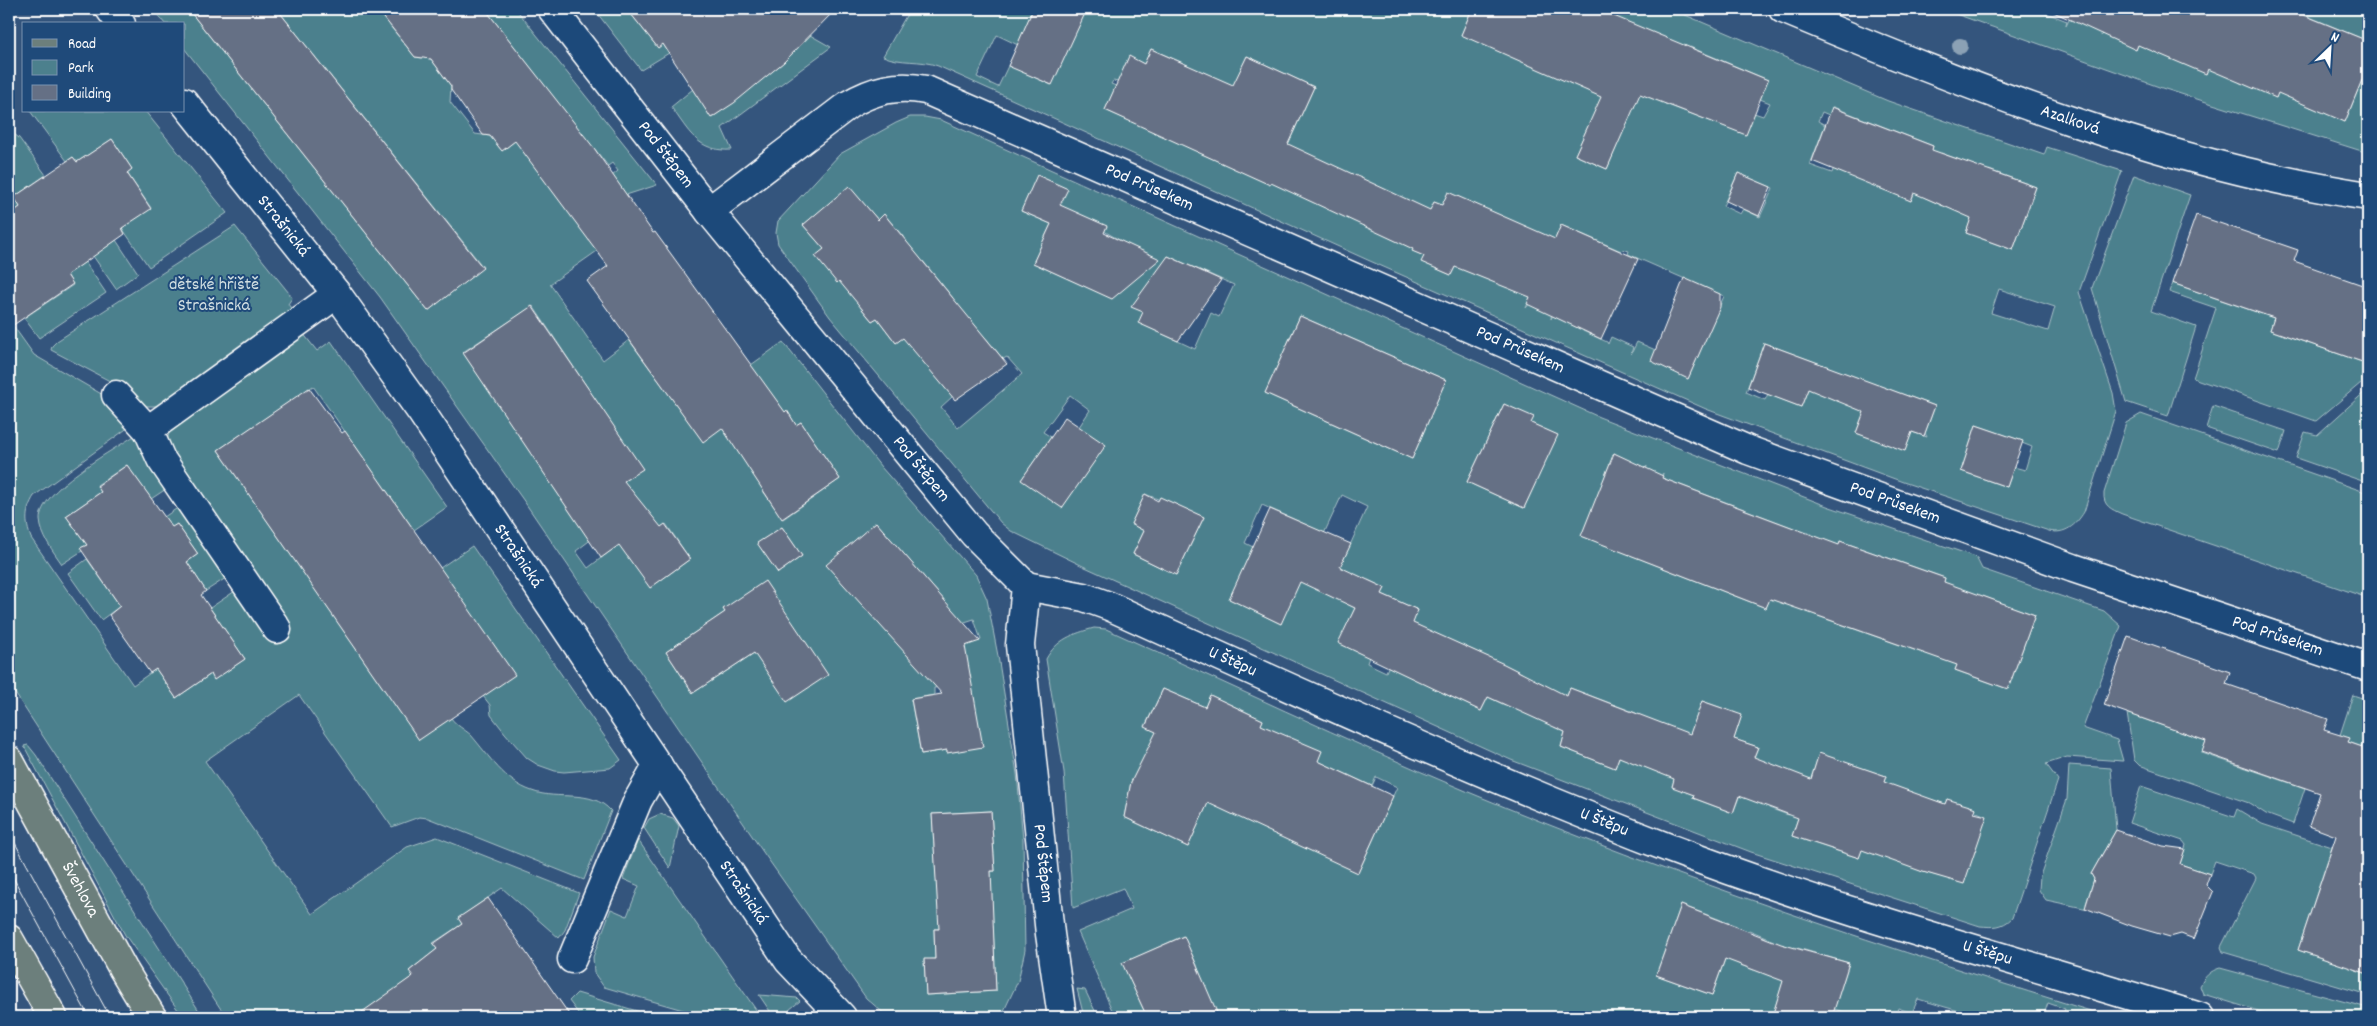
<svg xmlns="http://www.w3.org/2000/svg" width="2377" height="1026" viewBox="0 0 2377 1026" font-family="Dekko,sans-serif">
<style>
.green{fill:#4c808d;stroke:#a6c0c6;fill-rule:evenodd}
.building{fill:#657085;stroke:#fff}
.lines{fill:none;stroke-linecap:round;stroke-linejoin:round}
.minor-casing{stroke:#fff;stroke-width:31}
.major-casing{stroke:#fff;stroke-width:31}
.minor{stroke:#1f4a7a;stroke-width:28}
.major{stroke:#6c7f7c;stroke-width:28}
.tram{stroke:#fff;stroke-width:1}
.tree{fill:#8ba1b5}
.labels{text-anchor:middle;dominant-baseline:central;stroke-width:4;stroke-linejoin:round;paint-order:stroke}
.street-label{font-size:18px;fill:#fff;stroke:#1f4a7a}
.park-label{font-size:18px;fill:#d2dfe2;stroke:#1f4a7a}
</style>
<rect width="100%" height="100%" fill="#34557d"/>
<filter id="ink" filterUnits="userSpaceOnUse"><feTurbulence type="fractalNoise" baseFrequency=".02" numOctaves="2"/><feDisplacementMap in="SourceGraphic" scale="10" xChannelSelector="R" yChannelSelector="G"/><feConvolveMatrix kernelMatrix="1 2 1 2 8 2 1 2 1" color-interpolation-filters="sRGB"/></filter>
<g filter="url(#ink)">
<g class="green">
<path d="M153,9h35l240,302 55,-44 -206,-258h114l-1,17 25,31 16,2 20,27 -1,16 25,32 15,2 12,15 58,-45 -75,-97h31l141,176 -31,10 -14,-19 6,-5 -6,-8 -4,3 -14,-18 -13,10 19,91 -50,35 53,76 26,-20 74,101 48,-76 32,-23 98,125 95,108 11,24 11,57 19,118 6,66 2,110 -7,31 -17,36h-113l-22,-19 -103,-146 -237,-348 -146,-207 -196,-249v-24h-19zM533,306l109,163 -69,47 -110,-164zM787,411l9,14 5,-3 39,57 -57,40 -20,-28 -20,-52zM876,522l69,79 -118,-36zM666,524l24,35 -40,29 11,-61zM782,527l20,29 -24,17 -20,-30zM601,532l12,17 -25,19 -12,-17zM723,609l104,66 -73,-22 -61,40 -27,-41 59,-40zM974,619l7,21 -33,12 -8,-22zM971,682l-24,71v-3l-26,4 -10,-55 23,-4v-7zM991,811l4,60 -59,4 -4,-61zM993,926l3,65 -70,4 -2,-35 11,-1 -1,-30z"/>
<polygon points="594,9 627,9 658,48 663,44 669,53 641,70"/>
<path d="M910,9h123l-11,26 -3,35 32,15 34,-74 -5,-2h392l-11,26 150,-20 -14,-6h74l217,92 156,54 3,-8 75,24 -43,121 34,101 3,18 -32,101c-8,13 -19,23 -35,19l-146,-49 -197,-73 -336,-148 -432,-195c-18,-7 -37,-2 -55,-10zM997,35l21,10 -20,42 -21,-10zM1690,47l78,33 -8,19 10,4 -7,13 -9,-3 -38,10 -51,-19zM1151,49l37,16 -31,68 -52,-23 11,-24 -5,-2 2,-3 5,1 11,-25 15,7zM1247,56l67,31 -44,97 -68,-30zM1833,107l100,39 -22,55 -76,-37 -3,9 -22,-8 15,-40 -7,-4 4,-9 7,3zM1590,122l31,14 -14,33 -32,-14zM1941,153l19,7 -17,46 -19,-9zM1989,170l47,17 -23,63 -47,-17zM1738,173l35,15 -13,29 -17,-8 -3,5 -17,-8zM1434,202l8,3 13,62 -4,8 -29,-13 2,-6 -11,-5zM1561,225l60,26 2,-2 6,2 -1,3 96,42 -36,83 -21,-17 -5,5 5,-12 -30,-13 -6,12 2,-7 -22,-10 -3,7 -1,-2 -24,-11 5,-13 -32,-11 -5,12 1,-8 -21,-9 -5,6zM1999,289l56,18 -7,24 -57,-18zM1764,343l67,25 -23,21 -7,18 -33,-13 -3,6 -19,-8zM1874,384l61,22 -10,27 2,4 -15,-5 -7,18 -49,-17zM1976,425l46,16v2l10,4 -7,23 -11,-3 -7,20 -46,-16z"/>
<polygon points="1942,9 2032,9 2032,13 2034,9 2036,9 2067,21 2066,26 2070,18 2103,31 2101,36 2104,32 2137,45 2136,50 2139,42 2172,55 2171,60 2174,56 2207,69 2206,74 2209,66 2243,79 2241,84 2243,80 2276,93 2275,98 2279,90 2312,103 2311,108 2313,104 2345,122 2368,65 2368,153 2162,88"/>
<polygon points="2278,9 2368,9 2368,41 2307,16 2305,19"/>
<path d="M810,35l21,12 -109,81 10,22c-35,2 -43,-19 -61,-43l22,-18 19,29 72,-56z"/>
<polygon points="30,111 145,111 227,213 149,267 122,228 151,208 127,173 132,169 112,139 77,162 73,157 67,161"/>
<path d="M910,117h15l16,3 658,297 228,89 149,51 6,12 122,42 17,15 -38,102 34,12 6,21 -56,-4 -21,7 12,16 -46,138c-10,10 -19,9 -32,8l-229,-74 -240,-92 -426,-193 -74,-36 -10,-8 -171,-206 -52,-73 -2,-11 2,-12 62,-67 56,-31zM1037,176l30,13 -7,16 61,36 -23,51 -65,-29 18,-39 -30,-13zM849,187l29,33 7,-5 22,26 -14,12 -26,5 -51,-2 8,-7 -21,-24zM1168,256l66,29 -15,32 -8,-4 -16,36 -56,-26zM923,261l30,37 -57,45 -19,-25 -5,3 -12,-14zM1300,316l146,64 -34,79 -147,-66zM985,337l18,22 4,-2 15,17 -64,54 -17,-21 11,-10zM1070,395l20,15 -11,17 -58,53 30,-43 -8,-5zM1504,404l27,19 26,12 -33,73 -57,-26zM1614,453l2,1 -2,6 29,12 4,-6 -2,7 15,6 3,-6 -1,5 134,51 -30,79 -184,-72zM1145,494l59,23 -28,58 -43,-21 11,-23 -13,-7zM1342,495l25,12 -24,54 -18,-8 -4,-13zM1262,505l47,21 -15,34 -13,64 -51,-25 23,-52 -8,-4zM1840,541l105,37 -25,74 -105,-37zM1368,580l17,8 -3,6 36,16 -26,57 -3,-2 -3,7 -19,-9 2,-6 -30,-14 16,-35 -8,-4 13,-8zM1982,596l53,19 -27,74 -53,-19zM1461,645l61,28 -17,32 -17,-8 -7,14 -42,-20zM1570,688l66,25 -21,55 -54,-21 4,-15 -11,-5zM1702,701l34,12 4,7 -6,19 24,8 -25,66 -40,-15 1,-3 -22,-9zM1819,754l67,22 -27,82 -67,-22zM1805,777l-14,39 -22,-8v-1zM1947,799l39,17 -22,67 -41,-11 -12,-6 22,-66 12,4z"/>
<polygon points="9,130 19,138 46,175 14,197 20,207 9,215"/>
<polygon points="2134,175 2190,195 2151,311 2196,327 2168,416 2126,402 2092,288"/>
<polygon points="235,226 289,293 292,298 288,304 295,314 160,406 144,406 125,389 51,350 52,346 57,341"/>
<polygon points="116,240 138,273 116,289 93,256"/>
<polygon points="85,262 106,293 39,338 24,318 73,285 67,274"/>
<polygon points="2172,283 2274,318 2270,330 2368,364 2368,377 2316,421 2193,378 2216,308 2169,292"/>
<path d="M9,320l25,35 76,44 19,28 -95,69c-9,15 -9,26 -3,42l102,147 23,-16 20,29 35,-24 4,5 30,-20 -35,-51 28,-19 -66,-133 -5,-15 4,-16 131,-93 15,19 14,-10 116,166 -33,23 -101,-144 -95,64 201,289 32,-21c6,8 13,11 20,17 18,21 34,47 61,56 26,10 59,-3 79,20l-27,69 -156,-62 -9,-1 -27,10 -93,-132 -94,66 107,153 95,-67 30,-10 142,56 -14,37 -6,8 -57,-50 -43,30 3,6 -29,19 4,6 -27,21 3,6 -34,25 11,16h-164l-217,-333z"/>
<polygon points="2368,389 2368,483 2296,458 2305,432 2317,435"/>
<polygon points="2213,406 2286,431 2279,453 2206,428"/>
<path d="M2141,414l227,79v105l-246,-84c-11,-5 -19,-8 -18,-21l22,-70z"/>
<path d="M134,436l35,51 -18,12 -24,-34 -30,20 4,7 -35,24 21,29 -6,3 1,3 -20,13c-9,-13 -21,-28 -22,-44 -1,-30 72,-69 94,-84z"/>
<polygon points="182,505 229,576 206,591 187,562 198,554 177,524 172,528 164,517"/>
<polygon points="472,546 621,760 610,768 564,772 555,771 538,765 527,758 505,733 491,715 490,705 483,696 440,568"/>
<polygon points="87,559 120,606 101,620 68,573"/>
<path d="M1094,628l12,1c120,54 239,111 360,162 210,88 427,159 644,226h-48l3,-8 -17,-6 -5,14h-75l1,-3 -51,-15 -6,14 -14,-5 -3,9h-35l-26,-8 15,-46 -55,-16 -22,70h-552l-2,-3 -7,3 -14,-52 -14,-29 -55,25 -3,8 22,48h-32l-37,-85 54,-23 -9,-21 -50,20 -9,-136 -18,-113c11,-20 27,-25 48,-31zM1163,689l42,18 5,-12 53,25 -22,48 -26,19 -27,60 -64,-30 7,-35 29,-48 -15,-8zM1300,742l18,19 54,25 4,-9 21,10 -39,86zM1681,905l56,21 -25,69 -56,-20zM1749,930l17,7 -12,33 -16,-6z"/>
<polygon points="2353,695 2368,700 2368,749 2348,742 2349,739 2339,738"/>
<polygon points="2127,713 2206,741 2202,753 2305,788 2293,824 2266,814 2249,803 2139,765 2134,760"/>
<polygon points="28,745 36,755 203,1017 183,1017 125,935 24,746"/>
<polygon points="2069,765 2111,768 2116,830 2091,874 2094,879 2086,904 2088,909 2046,900 2039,890 2040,876 2067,799"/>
<polygon points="2141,786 2234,817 2237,809 2262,824 2332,847 2298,950 2366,973 2368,967 2368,995 2223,952 2221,947 2256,878 2254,874 2215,861 2210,874 2180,864 2186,845 2183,841 2129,823"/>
<polygon points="660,814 673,818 679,826 670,868 644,828 649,819"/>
<polygon points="638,840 761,1017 707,1017 604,987 594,973 593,957 611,909 627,916 639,886 623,879"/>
<path d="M2220,968l148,40v9h-90l-75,-23 -3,-8c5,-10 10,-15 20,-18z"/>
<polygon points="1077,989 1085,990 1098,1017 1084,1017"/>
<polygon points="577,993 657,1017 581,1017 569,1001"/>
<polygon points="759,995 797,998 800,1001 789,1010 794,1017 774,1017"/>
</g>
<g class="building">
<polygon points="188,9 277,9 483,268 428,311"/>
<polygon points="377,9 485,9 594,148 653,233 655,232 679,265 785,412 787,410 796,425 801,422 840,479 782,519 722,428 703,442 587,281 608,266 515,141 502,151 490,136 483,135 451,90 451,86 431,59 415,57"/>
<polygon points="627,9 836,9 784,62 734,103 711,118 663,44 658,48"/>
<polygon points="1033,9 1087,9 1052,85 1008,66"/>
<polygon points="1472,9 1597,9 1768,80 1746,135 1640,94 1607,169 1575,155 1601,97 1461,35"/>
<polygon points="2047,9 2289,9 2368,41 2368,65 2345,122 2278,93 2276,98 2208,69 2206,74 2138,45 2136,50"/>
<polygon points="1151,49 1233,85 1247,56 1314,87 1288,144 1430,210 1434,202 1442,205 1448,192 1555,239 1561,225 1638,259 1601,339 1527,304 1530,297 1455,267 1451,275 1421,262 1424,256 1412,251 1413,249 1271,183 1270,185 1105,110 1129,56 1144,64"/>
<polygon points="1832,107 1933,146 1932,150 2036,187 2013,250 1966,233 1971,218 1914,193 1911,201 1812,161"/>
<polygon points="112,139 132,169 127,173 151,209 122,228 125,234 67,275 73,284 9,328 9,215 20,207 14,197 73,157 77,162"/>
<polygon points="1738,173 1771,187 1759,216 1726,201"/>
<polygon points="1037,175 1068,189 1060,205 1107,226 1104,233 1160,259 1112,299 1033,263 1051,224 1021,211"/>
<polygon points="849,186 878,220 884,214 1007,364 955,400 903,338 896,343 877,318 872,321 839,281 837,283 815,256 824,249 803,225"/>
<polygon points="2196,215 2298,250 2294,261 2368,287 2368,364 2270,330 2274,318 2172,283"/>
<polygon points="1168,256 1221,280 1178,341 1138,323 1143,312 1131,307"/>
<polygon points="1684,278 1720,294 1720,307 1688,379 1651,361"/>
<polygon points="532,306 643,469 624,481 661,527 665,524 690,559 650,588 619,545 601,558 463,353"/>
<polygon points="1300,316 1446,380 1412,459 1265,393"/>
<polygon points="1764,343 1935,406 1924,436 1912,432 1905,451 1856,433 1864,412 1808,389 1801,407 1748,387"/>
<polygon points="309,388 342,433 345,431 515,675 419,740 218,450"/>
<polygon points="1504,404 1534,417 1531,423 1558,435 1524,508 1467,482"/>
<polygon points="1065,417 1106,445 1062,508 1021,480"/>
<polygon points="1976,425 2023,441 2007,487 1961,471"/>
<polygon points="1614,453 1663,476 1662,478 1722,501 1839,545 1840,541 1945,578 1944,582 2035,615 2008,689 1955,670 1957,665 1770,599 1766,608 1581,536"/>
<polygon points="127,465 172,527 177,524 198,554 187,562 206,591 201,595 245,659 214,680 211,674 176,698 156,669 150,673 109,615 120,606 80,548 87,545 66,516 101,492 97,486"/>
<polygon points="1145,494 1158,501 1160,497 1204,517 1176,575 1133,554 1144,531 1131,524"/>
<polygon points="1270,509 1351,544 1340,567 1385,588 1382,594 1418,610 1413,623 1504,664 1567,696 1570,688 1690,734 1702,701 1742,715 1734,739 1758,747 1754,757 1811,779 1819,753 1886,776 1884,782 1945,804 1947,799 1976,808 1974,813 1987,816 1964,884 1923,872 1862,850 1859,858 1792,836 1798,818 1739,796 1733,813 1693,798 1694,795 1672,787 1674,779 1619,757 1615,768 1561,747 1565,732 1488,697 1481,711 1338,643 1355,608 1300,582 1281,624 1229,599"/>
<polygon points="876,522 980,641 965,646 983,747 947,753 947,750 921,754 911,699 942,694 826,565"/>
<polygon points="782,527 802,556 778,573 757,543"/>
<polygon points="765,581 828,675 787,702 754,653 693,693 666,652 725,612 723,609"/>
<polygon points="2128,636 2230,672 2226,684 2328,719 2324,730 2350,738 2348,742 2368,749 2368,974 2298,950 2336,836 2309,826 2320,793 2202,752 2206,741 2104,705"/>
<polygon points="1163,689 1205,707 1210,695 1263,720 1261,725 1322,751 1318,761 1393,796 1358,873 1208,803 1188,847 1124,817 1131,782 1156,732 1145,727"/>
<polygon points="991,811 995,871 991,871 996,991 926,995 924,959 935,959 934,929 939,929 932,814"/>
<polygon points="2116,830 2163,846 2185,849 2180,864 2210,874 2206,885 2213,892 2194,939 2181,934 2170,937 2132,926 2085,908 2094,879 2091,874"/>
<polygon points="488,898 571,1017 355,1017 413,976 409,971 437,949 433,944 462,924 458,918"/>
<polygon points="1681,905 1781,944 1849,963 1832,1017 1772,1017 1783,981 1725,959 1712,995 1656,975"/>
<polygon points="1184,936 1219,1017 1147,1017 1122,963"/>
</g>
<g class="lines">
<defs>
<g id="minor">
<polyline points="110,9 121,24"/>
<path id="s1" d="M552,9l157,202 265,323 52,52"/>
<path id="s2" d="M1783,9c189,79 381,156 585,187"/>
<path id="s3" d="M184,102l153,192 83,116 368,550 54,57"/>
<path id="s4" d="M709,211l139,-106c25,-15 49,-21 78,-15l822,360 325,118 295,99"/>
<polyline points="116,395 148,430"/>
<path id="s5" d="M1026,586l58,11 25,9c185,84 370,169 560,242 173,66 354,114 531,169"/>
<path id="s6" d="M1026,586l-6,59 30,289 12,83"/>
<polyline points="277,629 161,459 148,430 337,294"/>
<polyline points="572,959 638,800 658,765"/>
</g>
<g id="major">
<path id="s7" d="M9,760l114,209 29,48"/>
<polyline points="9,939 53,1017"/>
</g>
</defs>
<use href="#minor" class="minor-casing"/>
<use href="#major" class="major-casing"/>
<use href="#minor" class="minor"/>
<use href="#major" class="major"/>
<g class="tram">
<polyline points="9,832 110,1017"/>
<polyline points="9,870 89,1017"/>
</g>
</g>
<circle class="tree" cx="1960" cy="46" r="8"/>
</g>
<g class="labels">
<g class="street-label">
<text stroke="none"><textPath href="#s2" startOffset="308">Azalková</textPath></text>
<text stroke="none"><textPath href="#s1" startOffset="185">Pod Štěpem</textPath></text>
<text stroke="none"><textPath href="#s4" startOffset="500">Pod Průsekem</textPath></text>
<text stroke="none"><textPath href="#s3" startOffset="159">Strašnická</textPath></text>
<text stroke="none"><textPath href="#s4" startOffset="905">Pod Průsekem</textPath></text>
<text stroke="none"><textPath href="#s1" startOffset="590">Pod Štěpem</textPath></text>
<text stroke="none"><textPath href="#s4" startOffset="1310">Pod Průsekem</textPath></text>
<text stroke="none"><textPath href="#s3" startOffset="564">Strašnická</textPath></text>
<text stroke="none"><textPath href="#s4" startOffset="1715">Pod Průsekem</textPath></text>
<text stroke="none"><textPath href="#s5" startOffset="221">U Štěpu</textPath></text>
<text stroke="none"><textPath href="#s5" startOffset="626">U Štěpu</textPath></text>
<text stroke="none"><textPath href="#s6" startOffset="279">Pod Štěpem</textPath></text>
<text stroke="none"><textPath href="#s7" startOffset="148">Švehlova</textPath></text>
<text stroke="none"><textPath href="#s3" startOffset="969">Strašnická</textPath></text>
<text stroke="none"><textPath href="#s5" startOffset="1031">U Štěpu</textPath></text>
</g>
<g class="park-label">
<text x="214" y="285">dětské hřiště<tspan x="214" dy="21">Strašnická</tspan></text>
</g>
</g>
<rect width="2377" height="1026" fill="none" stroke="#1f4a7a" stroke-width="30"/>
<rect x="15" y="15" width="2347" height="996" fill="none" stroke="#fff" stroke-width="2" filter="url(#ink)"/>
<rect x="22" y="22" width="162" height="90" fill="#1f4a7a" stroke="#7992af"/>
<rect x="32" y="39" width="25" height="8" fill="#6c7f7c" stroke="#7992af"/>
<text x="68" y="48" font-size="15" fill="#ffffff">Road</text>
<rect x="32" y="60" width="25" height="15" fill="#4c808d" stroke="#7992af"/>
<text x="68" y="72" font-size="15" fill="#ffffff">Park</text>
<rect x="32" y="85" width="25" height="15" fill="#657085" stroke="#7992af"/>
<text x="68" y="98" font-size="15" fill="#ffffff">Building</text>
<g transform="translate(2330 48) rotate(25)" stroke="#1f4a7a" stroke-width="4" paint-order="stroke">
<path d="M0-4L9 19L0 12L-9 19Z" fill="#ffffff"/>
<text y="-8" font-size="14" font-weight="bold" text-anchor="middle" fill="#ffffff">N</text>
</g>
</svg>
